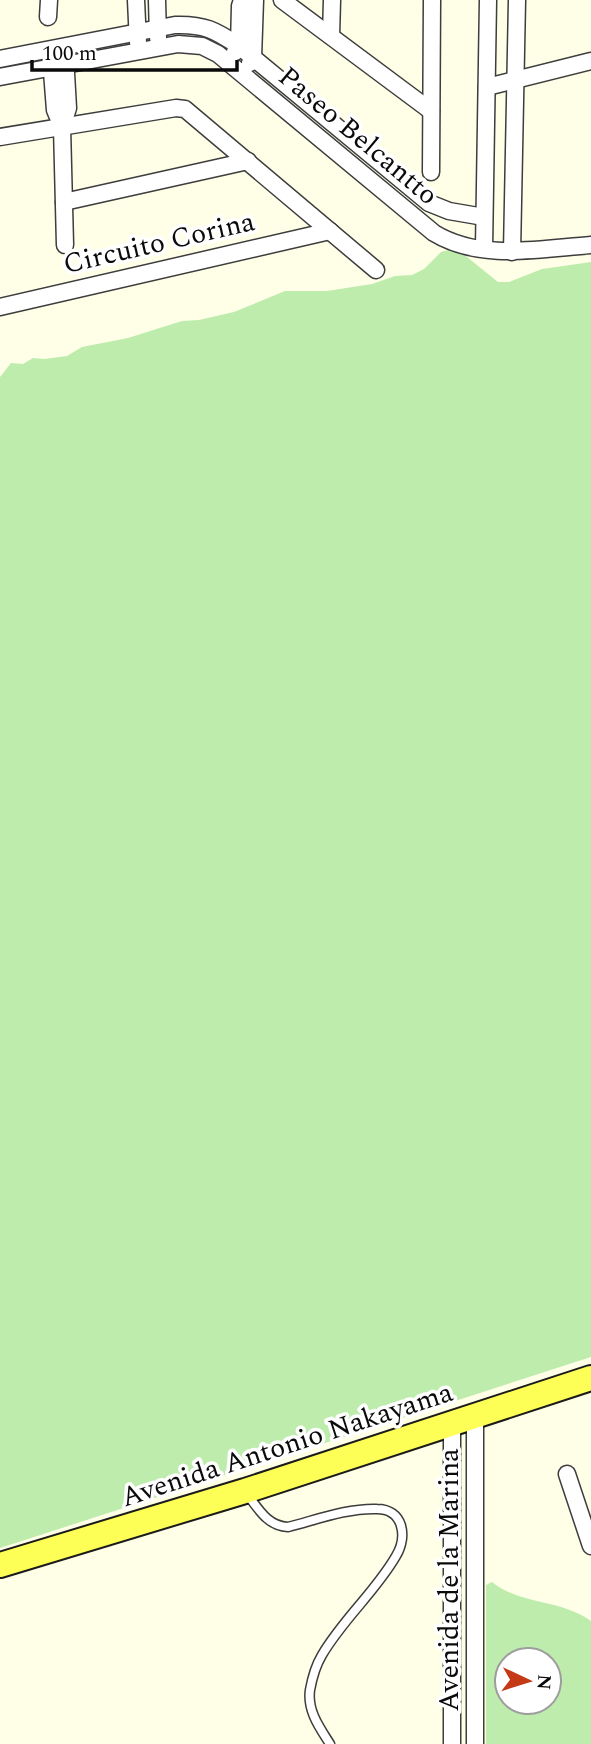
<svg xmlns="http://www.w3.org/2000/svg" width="591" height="1744" viewBox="0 0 591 1744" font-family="Spectral,serif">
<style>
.green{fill:#beecad;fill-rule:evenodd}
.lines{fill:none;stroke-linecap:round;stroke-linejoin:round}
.service-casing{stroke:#3d3d3d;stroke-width:11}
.minor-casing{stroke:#3d3d3d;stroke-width:19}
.primary-casing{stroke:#1b1b1b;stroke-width:28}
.service{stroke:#fff;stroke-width:8}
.minor{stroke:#fff;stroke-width:16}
.primary{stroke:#feff56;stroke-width:24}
.labels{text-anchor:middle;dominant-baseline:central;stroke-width:7;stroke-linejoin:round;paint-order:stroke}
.street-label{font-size:28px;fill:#0a0a0a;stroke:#fff}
</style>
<rect width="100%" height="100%" fill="#feffe6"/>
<g class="green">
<polygon points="452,249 462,253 498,282 509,282 542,269 591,262 591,1357 0,1548 0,377 11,363 23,364 33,358 44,359 67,356 82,347 128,338 182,321 199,320 234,312 285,291 327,291 372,284 395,276 412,275 424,269 441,252"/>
<path d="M492,1582c28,23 68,17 99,39v123h-105v-159zM549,1660v42h-42v-42z"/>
</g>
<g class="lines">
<defs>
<path id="service" d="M247,1494c11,14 20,32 41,33 28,-7 59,-19 89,-18 26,0 31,27 19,47 -20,35 -53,63 -74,99 -6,10 -10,24 -12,35 -3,21 10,38 20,54"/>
<g id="minor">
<polyline points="136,0 138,43"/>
<polyline points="157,0 158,38"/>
<polyline points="282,0 431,111"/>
<polyline points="48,17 49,0"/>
<polyline points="331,36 332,0"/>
<polyline points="235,52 239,46 240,6 242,0"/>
<path d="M0,59l175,-34c29,-1 40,5 64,21l190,157 20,8 35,6"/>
<polyline points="51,59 55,110 62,127"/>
<polyline points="250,63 253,58 255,0"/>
<path d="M0,77l178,-33 24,2 16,8 216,179c46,28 105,16 157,12"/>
<polyline points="487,87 591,61"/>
<polyline points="0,137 176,108 185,109 376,270"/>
<polyline points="431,172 432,0"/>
<polyline points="64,202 248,161"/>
<polyline points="65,245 62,127 68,108 65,56"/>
<polyline points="484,248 488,0"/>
<polyline points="512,252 517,0"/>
<polyline points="0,307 330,231"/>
<polyline points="452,1425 452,1744"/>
<polyline points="567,1474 591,1546"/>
<polyline points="475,1744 475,1417"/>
</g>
<polyline id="primary" points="0,1565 245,1491 591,1378"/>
</defs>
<use href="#service" class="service-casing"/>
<use href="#minor" class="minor-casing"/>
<use href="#primary" class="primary-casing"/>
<use href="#service" class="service"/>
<use href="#minor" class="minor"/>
<use href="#primary" class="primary"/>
</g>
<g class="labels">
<g class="street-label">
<text transform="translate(358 136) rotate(40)">Paseo Belcantto</text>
<text transform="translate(159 243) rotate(-13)">Circuito Corina</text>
<text transform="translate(287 1445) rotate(-18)">Avenida Antonio Nakayama</text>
<text transform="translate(449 1580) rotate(-90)">Avenida de la Marina</text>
</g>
</g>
<g transform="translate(528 1681) rotate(94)"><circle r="33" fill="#ffffff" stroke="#9d9d9d" stroke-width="2"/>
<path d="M0-5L12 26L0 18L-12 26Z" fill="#c43a17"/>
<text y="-10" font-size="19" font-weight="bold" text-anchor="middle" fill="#0a0a0a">N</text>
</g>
<path d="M32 60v10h205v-10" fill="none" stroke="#0a0a0a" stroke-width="3.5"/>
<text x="42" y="60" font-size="21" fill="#0a0a0a" stroke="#ffffff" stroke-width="5" paint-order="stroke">100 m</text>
</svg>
